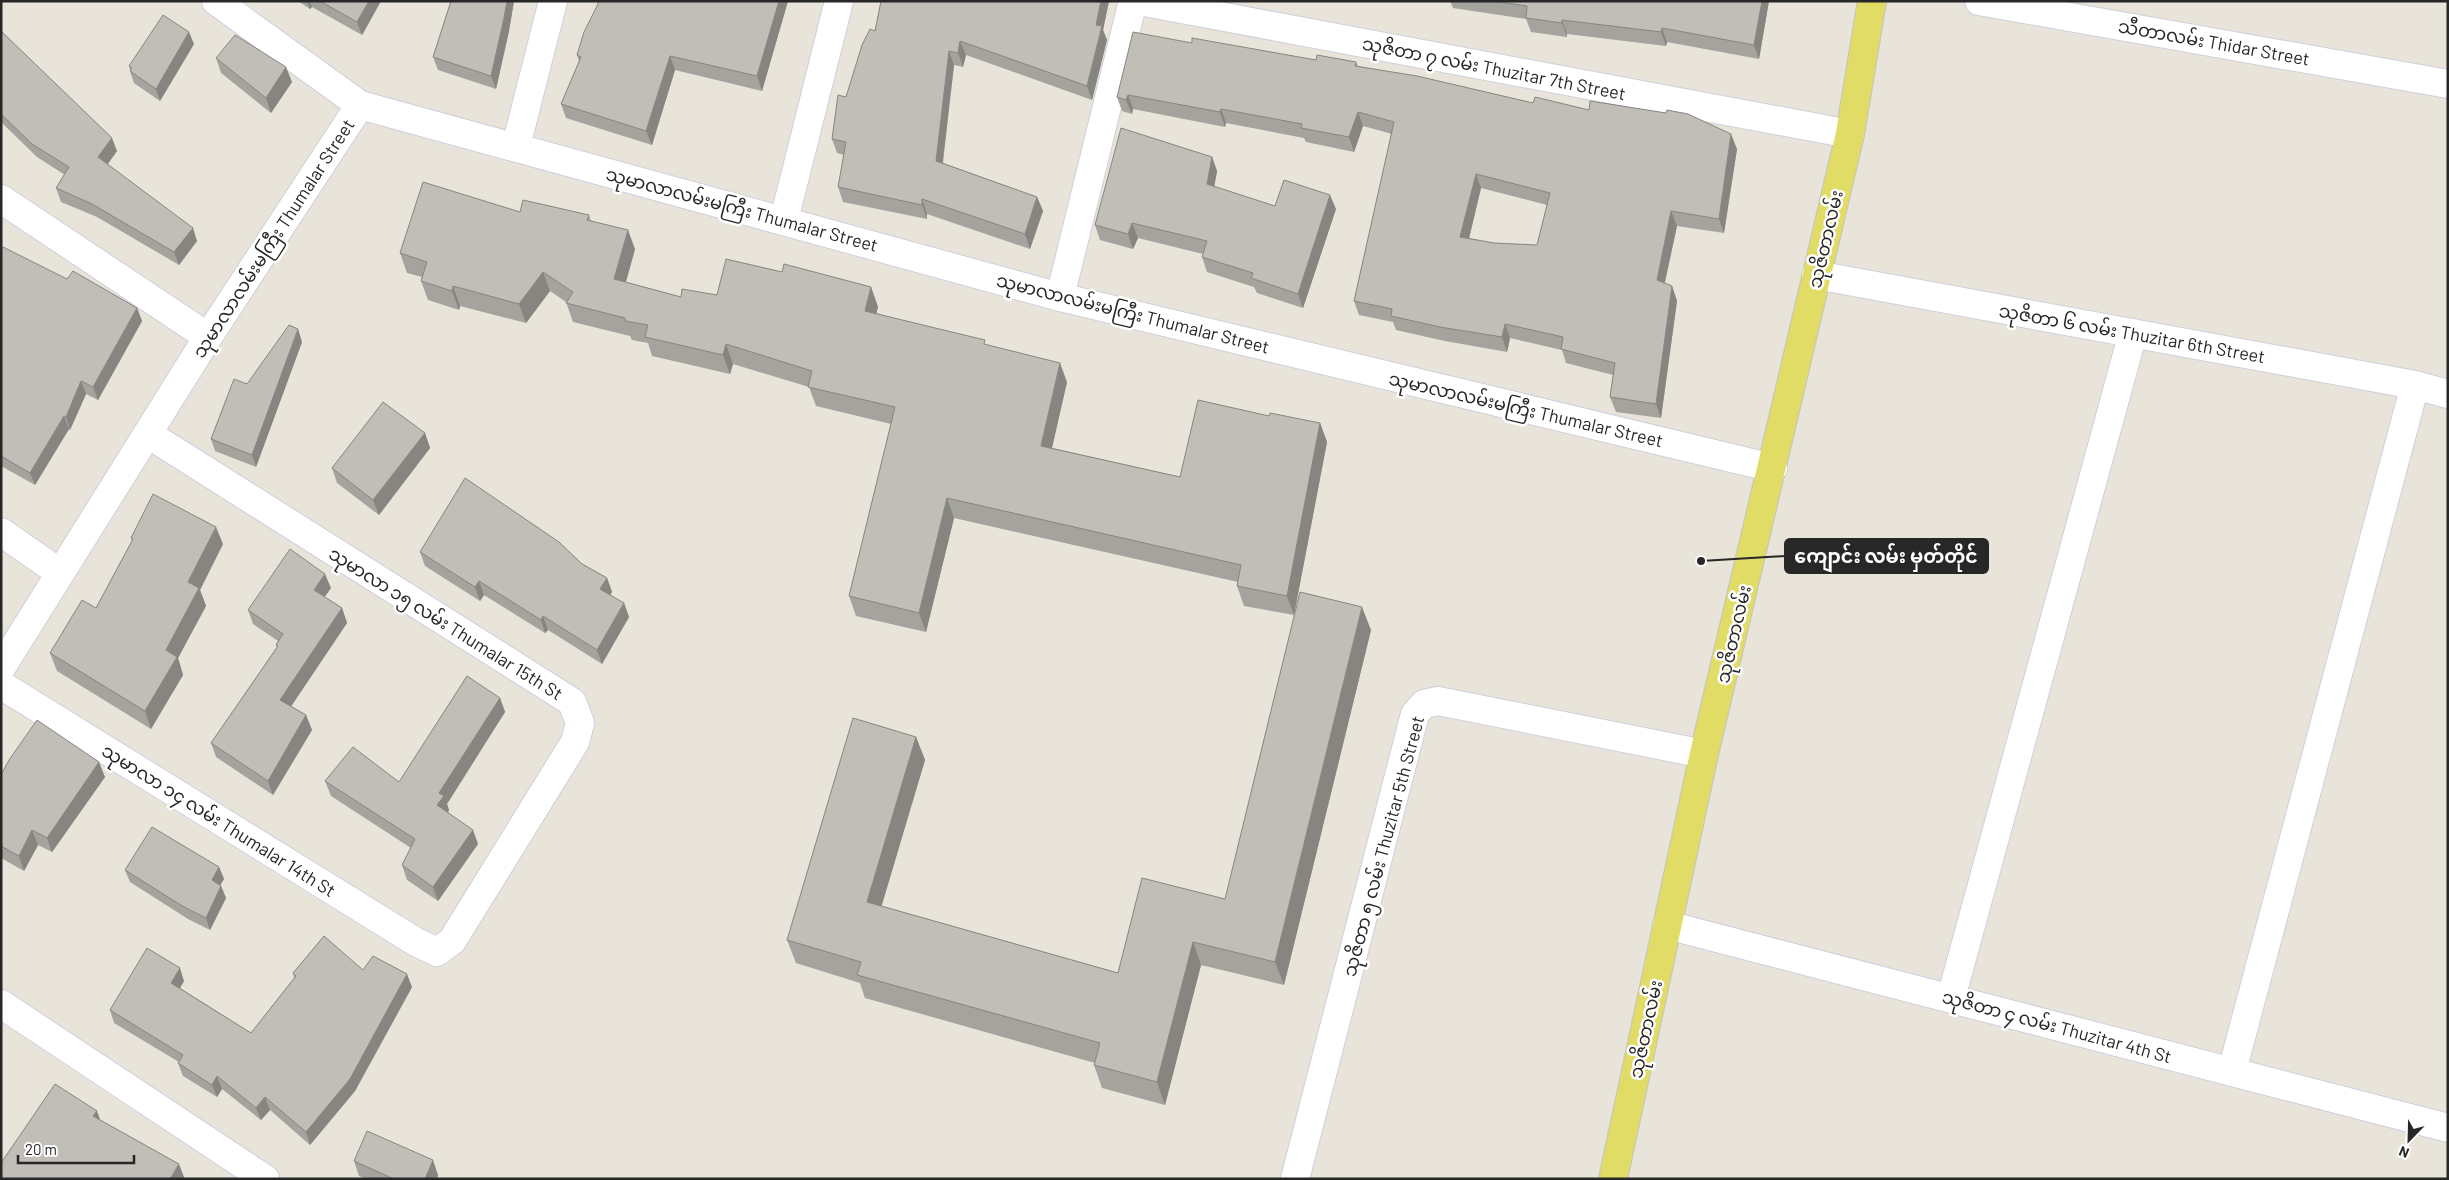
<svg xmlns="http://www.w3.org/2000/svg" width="2449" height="1180" viewBox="0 0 2449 1180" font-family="Barlow,'Noto Sans Myanmar',sans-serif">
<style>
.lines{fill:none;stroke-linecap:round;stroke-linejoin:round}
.minor-casing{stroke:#cfcfde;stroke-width:30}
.major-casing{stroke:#c3c3c3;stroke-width:30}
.minor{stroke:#fff;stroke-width:28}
.major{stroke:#e0dc66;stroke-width:28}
.wall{fill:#a5a39d;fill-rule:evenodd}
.shaded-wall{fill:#86857f}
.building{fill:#c0beb6;stroke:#86857f;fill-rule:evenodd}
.labels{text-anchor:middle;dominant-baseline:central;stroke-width:5;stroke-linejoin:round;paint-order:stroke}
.street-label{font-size:18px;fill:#272727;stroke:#fff}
.leader{fill:none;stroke:#272727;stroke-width:2}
.callout-dot{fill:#272727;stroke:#fff;stroke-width:2}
.callout{fill:#272727;stroke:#272727;stroke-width:2}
.callout-label{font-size:19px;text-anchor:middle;font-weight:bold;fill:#fff}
</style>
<rect width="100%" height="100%" fill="#e8e4d9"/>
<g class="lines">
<defs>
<g id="minor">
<polyline points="216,1 360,105"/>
<polyline points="1139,1 1850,134"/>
<polyline points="1979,1 2448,84"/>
<polyline points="516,146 553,1"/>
<polyline points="1,199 208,337"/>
<polyline points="784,220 839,1"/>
<polyline points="1816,275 2415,385 2448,394"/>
<polyline points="1060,297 1133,1"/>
<polyline points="1,532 60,573"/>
<polyline points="1,668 208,337 360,105 1060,297 1773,468"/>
<polyline points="1,685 416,942 437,952 452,941 575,742 580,723 572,702 148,434"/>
<polyline points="1667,925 2448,1128"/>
<polyline points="1951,998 2133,333"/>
<polyline points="1,1004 265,1179"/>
<polyline points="2232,1071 2415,385"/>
<polyline points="1295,1179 1415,714 1424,704 1438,701 1704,754"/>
</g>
<polyline id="major" points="1613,1179 1704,754 1850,134 1872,1"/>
</defs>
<use href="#minor" class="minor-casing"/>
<use href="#major" class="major-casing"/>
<use href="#minor" class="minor"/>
<use href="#major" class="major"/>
</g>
<g class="wall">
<polygon points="298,1 381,1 362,35 312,7 310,9"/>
<polygon points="451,1 514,1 509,31 496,89 438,70 433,57"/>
<polygon points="598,1 788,1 762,91 675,70 652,145 566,118 561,104 579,62 577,55 598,4"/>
<polygon points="881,1 1109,1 1103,30 1107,40 1092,100 966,55 963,67 954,65 943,163 1037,197 1043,211 1030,249 927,214 927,219 843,202 838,187 844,155 837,153 832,139 846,97 875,31"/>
<polygon points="1450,1 1769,1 1759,59 1667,42 1666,46 1567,34 1567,37 1531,32 1526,19 1453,8"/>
<polygon points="1,31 117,151 108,164 197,241 179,265 97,217 61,202 56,188 65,175 37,157 1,122"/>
<path d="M1192,43l124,17 40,2 2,4 175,37 204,46 -13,84 -47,-7 -12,57 7,3 5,15 -16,117 -45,-6 -6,-15 3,-22 -47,-12 -4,-13 -52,-12 -3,14 -62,-11 -49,-11 -3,-8 -34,-7 -5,-14 38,-167 -29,-8 -9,26 -48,-10 -2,-4 -78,-15 -1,4 -92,-18 -1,5 -10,-3 -5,-14zM1481,188l66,17 -10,40 -43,-2 -25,-5z"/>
<polygon points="194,44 160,101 134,83 130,71 130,70 129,66"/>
<polygon points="216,58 292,82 271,113 221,73"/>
<polygon points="1212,157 1217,171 1214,187 1275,206 1336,209 1303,308 1257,293 1254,287 1207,272 1202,257 1203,254 1138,238 1133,249 1100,240 1095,225"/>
<polygon points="520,212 589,215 591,221 635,249 626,282 681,297 717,295 782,272 871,287 878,307 876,313 987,345 1067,382 1052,448 1180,477 1269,416 1320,423 1327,442 1294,615 1244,606 1237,586 1238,582 954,518 926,632 856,616 849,596 891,424 816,406 809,387 733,364 730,374 652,356 648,343 632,340 630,336 573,322 566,302 550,291 526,323 460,306 459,310 428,300 421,281 422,277 407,273 400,253"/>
<polygon points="1,250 67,279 137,308 142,321 98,400 86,394 70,430 69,429 35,485 1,466"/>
<polygon points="302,342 256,467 215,451 211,439 247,384"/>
<polygon points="425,433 430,448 379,515 337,483 332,468"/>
<polygon points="131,538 223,544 200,590 206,606 178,658 183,675 151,729 57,671 50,653 96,608 132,541"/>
<polygon points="420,552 582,564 607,578 612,592 610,595 624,603 629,617 602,664 548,630 545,633 484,595 480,601 425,566"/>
<polygon points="331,588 324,597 342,608 347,623 291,706 306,715 312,730 273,795 216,757 211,743 277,647 276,645 278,641 253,624 248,610"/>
<polygon points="1371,630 1284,985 1201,965 1165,1105 1102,1088 1094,1065 1095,1063 865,998 860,983 796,963 787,940 916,737 925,760 881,906 1118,973 1225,899"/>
<polygon points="500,698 505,712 447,804 449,810 448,812 478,844 438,901 407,880 402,865 411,848 331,796 325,781 399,782"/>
<polygon points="1,775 105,777 52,852 38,845 24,871 1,858"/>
<polygon points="219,867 224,879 220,885 221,886 226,898 210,930 188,919 130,882 125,870"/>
<polygon points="363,970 412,987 355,1091 310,1145 270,1110 261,1120 222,1089 217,1097 183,1076 178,1063 179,1062 114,1023 110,1010 184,981 180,988 251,1033 294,978 293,973"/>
<polygon points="354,1161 438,1175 437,1179 366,1179 359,1176"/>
</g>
<g class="shaded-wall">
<polygon points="307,1 309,1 312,7 310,9"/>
<polygon points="369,1 381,1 362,35 357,22"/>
<polygon points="507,1 514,1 509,31 496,89 491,76"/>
<polygon points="779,1 788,1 762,91 757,76"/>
<polygon points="1101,1 1109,1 1103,30 1107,40 1092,100 1087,86 1096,25"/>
<polygon points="1762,1 1769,1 1759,59 1754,45"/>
<polygon points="1562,20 1567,34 1567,37 1562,23"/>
<polygon points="1662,28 1667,42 1666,46 1661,32"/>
<polygon points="189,32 194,44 160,101 156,89"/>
<polygon points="960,41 966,55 963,67 958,53"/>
<polygon points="949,51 954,65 941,175 936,161"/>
<polygon points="670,56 675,70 652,145 646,131"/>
<polygon points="286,67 292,82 271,113 266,98"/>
<polygon points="1128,95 1133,109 1132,114 1126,100"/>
<polygon points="1221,109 1226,123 1225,127 1220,112"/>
<polygon points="1358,112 1363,126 1354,152 1349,137"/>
<polygon points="1731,134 1737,149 1724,233 1719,219"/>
<polygon points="112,138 117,151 103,170 98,157"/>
<polygon points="1212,157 1217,171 1212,199 1207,184"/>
<polygon points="1476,174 1481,188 1466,251 1460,237"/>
<polygon points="1330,195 1336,209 1303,308 1298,294"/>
<polygon points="1037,197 1043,211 1030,249 1025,234"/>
<polygon points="922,199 927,214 927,219 922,205"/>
<polygon points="1671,211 1677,226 1662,294 1657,280"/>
<polygon points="1132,223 1138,238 1133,249 1128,234"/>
<polygon points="193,228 197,241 179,265 174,252"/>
<polygon points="628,230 635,249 621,299 614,279"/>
<polygon points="543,272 550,291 526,323 519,304"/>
<polygon points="453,286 460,306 459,310 452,291"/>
<polygon points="1672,286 1677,301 1661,418 1656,404"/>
<polygon points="871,287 878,307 872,330 865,311"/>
<polygon points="137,308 142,321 98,400 93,387"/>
<polygon points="1505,324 1510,338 1507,352 1502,337"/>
<polygon points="298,329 302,342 256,467 252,455"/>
<polygon points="726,344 733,364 730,374 723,355"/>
<polygon points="1060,363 1067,382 1048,465 1041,446"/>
<polygon points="81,381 86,394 70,430 66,417"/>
<polygon points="64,416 69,429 35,485 30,473"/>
<polygon points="1320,423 1327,442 1294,615 1287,596"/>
<polygon points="425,433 430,448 379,515 373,500"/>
<polygon points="947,498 954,518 926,632 919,613"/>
<polygon points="216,527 223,544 200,590 206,606 178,658 183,675 151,729 145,711 188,582"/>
<polygon points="325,574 331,588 319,605 314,590"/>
<polygon points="607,578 612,592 605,603 600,589"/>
<polygon points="479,581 484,595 480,601 475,587"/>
<polygon points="624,603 629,617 602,664 597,650"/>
<polygon points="1362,607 1371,630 1284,985 1275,962"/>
<polygon points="342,608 347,623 286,714 280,700"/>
<polygon points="543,616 548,630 545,633 541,620"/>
<polygon points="500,698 505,712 447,804 449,810 443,820 437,805 439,793"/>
<polygon points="306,715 312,730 273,795 268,781"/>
<polygon points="916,737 925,760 876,925 867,902"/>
<polygon points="99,762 105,777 52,852 47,838"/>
<polygon points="32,830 38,845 24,871 19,856"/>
<polygon points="473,830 478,844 438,901 433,887"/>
<polygon points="219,867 224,879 216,892 212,880"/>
<polygon points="221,886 226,898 210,930 206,918"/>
<polygon points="1193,942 1201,965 1165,1105 1157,1082"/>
<polygon points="180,968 184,981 176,995 171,983"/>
<polygon points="407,974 412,987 355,1091 310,1145 306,1132"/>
<polygon points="217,1076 222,1089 217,1097 212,1085"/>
<polygon points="265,1097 270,1110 261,1120 256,1108"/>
<polygon points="97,1111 102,1125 93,1116"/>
<polygon points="433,1160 438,1175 437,1179 425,1179"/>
<polygon points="179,1164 184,1177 183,1179 170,1179"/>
</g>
<g class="building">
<polygon points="320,1 369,1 357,22"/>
<polygon points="451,1 507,1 504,18 491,76 433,57"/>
<polygon points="598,1 779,1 757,76 670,56 646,131 561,104 581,57 577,55 584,32 598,4"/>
<polygon points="881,1 1101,1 1096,25 1102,26 1087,86 960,41 958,53 949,51 936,161 1037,197 1025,234 922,199 922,205 838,187 846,142 832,139 838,95 846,97 862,45 870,29 875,31"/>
<polygon points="1493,1 1762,1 1754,45 1662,28 1661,32 1562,20 1562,23 1526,18 1527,6"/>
<polygon points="163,15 189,32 156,89 130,71 132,68 129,66"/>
<polygon points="1,31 112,138 98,157 193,228 174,252 92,204 56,188 69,167 32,144 1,114"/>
<path d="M1133,32l59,11v-5l124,22 1,-5 39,7 -1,4 62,10 116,27 2,-6 54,13 1,-9 76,12 1,-3 21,4 43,20 -12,85 -48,-8 -14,69 15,6 -16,118 -46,-7 5,-34 -54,-14 2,-12 -58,-13 -3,13 -62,-10 -49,-11 1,-7 -38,-8 40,-179 -36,-10 -9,25 -48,-9 1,-4 -81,-15 -1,3 -92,-17 -2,5 -9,-3zM1476,174l74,19 -13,52 -43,-2 -34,-6z"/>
<polygon points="235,35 286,67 266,98 216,58"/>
<polygon points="1121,128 1212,157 1207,184 1275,206 1284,180 1330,195 1298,294 1251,278 1253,273 1202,257 1207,241 1132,223 1128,234 1095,225"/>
<polygon points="423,182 520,212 523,200 589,215 587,220 628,230 614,279 681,297 682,289 717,295 726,259 782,272 784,264 871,287 865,311 985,340 984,344 1060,363 1041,446 1180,477 1198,400 1269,416 1270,413 1320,423 1287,596 1237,586 1241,565 947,498 919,613 849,596 895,407 808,387 812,371 726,344 723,355 645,337 648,325 625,321 625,318 566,303 573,292 543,272 519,304 453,286 452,291 421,281 427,262 400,253"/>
<polygon points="3,247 67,279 73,271 137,308 93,387 81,381 66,417 64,416 30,473 1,456 1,250"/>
<polygon points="289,325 298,329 252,455 211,439 234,379 247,384"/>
<polygon points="383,402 425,433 373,500 332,468"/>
<polygon points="465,478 559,542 582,564 607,578 600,589 624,603 597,650 543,616 541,620 479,581 475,587 420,552"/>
<polygon points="153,494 216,527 188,582 199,588 166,650 177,657 145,711 50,653 82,600 96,608 133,539 131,538"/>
<polygon points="290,549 325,574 314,590 342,608 280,700 306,715 268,781 211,743 278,646 276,645 283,634 248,610"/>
<polygon points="1300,592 1362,607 1275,962 1193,942 1157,1082 1094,1065 1100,1043 857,975 861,962 787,940 853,718 916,737 867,902 1118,973 1142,878 1225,899"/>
<polygon points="467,676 500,698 439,793 444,796 437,805 473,830 433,887 402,865 415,839 325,781 353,747 399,782"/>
<polygon points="37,720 99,762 47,838 32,830 19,856 1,846 1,775 9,760"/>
<polygon points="152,827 219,867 212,880 221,886 206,918 184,907 125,870"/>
<polygon points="324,936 363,970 373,956 407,974 350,1079 306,1132 265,1097 256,1108 217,1076 212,1085 178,1063 183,1055 110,1010 147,948 180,968 171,983 251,1033 296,976 293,973"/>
<polygon points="55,1084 97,1111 93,1116 179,1164 170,1179 1,1179 1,1163"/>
<polygon points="367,1131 433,1160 425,1179 394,1179 354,1161"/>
</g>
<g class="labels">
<g class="street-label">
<text transform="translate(2214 42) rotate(10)">သီတာလမ်း Thidar Street</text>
<text transform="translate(1494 68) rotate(11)">သုဇိတာ ၇ လမ်း Thuzitar 7th Street</text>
<text transform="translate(742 209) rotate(15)">သုမာလာလမ်းမကြီး Thumalar Street</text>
<text transform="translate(273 238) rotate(-57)">သုမာလာလမ်းမကြီး Thumalar Street</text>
<text transform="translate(1825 239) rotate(-77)">သုဇိတာလမ်း</text>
<text transform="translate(1133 313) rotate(14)">သုမာလာလမ်းမကြီး Thumalar Street</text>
<text transform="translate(2132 333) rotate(10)">သုဇိတာ ၆ လမ်း Thuzitar 6th Street</text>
<text transform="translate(1526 409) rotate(13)">သုမာလာလမ်းမကြီး Thumalar Street</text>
<text transform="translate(446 623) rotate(32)">သုမာလာ ၁၅ လမ်း Thumalar 15th St</text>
<text transform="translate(1733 634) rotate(-77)">သုဇိတာလမ်း</text>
<text transform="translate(219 820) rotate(32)">သုမာလာ ၁၄ လမ်း Thumalar 14th St</text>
<text transform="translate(1383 846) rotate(-75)">သုဇိတာ ၅ လမ်း Thuzitar 5th Street</text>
<text transform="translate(2057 1026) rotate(15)">သုဇိတာ ၄ လမ်း Thuzitar 4th St</text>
<text transform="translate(1645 1029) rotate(-78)">သုဇိတာလမ်း</text>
</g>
</g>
<path class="leader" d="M1701 561L1785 556"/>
<circle class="callout-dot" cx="1701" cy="561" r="5"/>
<rect class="callout" x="1785" y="539" width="203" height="34" rx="5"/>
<g class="callout-label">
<text x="1886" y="563">ကျောင်း လမ်း မှတ်တိုင်</text>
</g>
<rect width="2449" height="1180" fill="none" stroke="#272727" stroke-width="5"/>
<g transform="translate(2409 1140) rotate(203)" stroke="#ffffff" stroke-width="4" paint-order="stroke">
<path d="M0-4L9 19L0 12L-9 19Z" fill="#272727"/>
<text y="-8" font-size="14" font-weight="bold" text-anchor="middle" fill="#272727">N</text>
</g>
<path d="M18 1155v8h116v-8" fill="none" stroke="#272727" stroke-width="2.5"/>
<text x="25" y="1155" font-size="15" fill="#272727" stroke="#ffffff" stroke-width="4" paint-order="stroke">20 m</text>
</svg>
